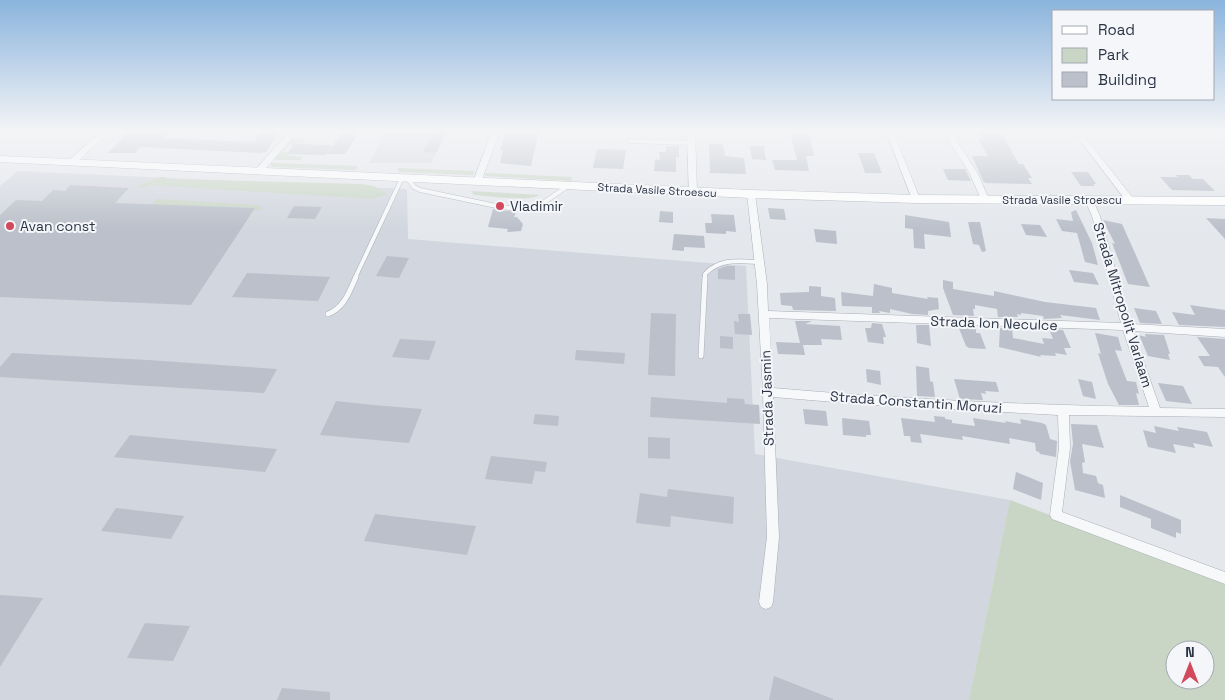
<svg xmlns="http://www.w3.org/2000/svg" width="1225" height="700" viewBox="0 0 1225 700" font-family="'Space Grotesk',sans-serif">
<style>
.built{fill:#d2d6de}
.green{fill:#c9d6c5;fill-rule:evenodd}
.building{fill:#bbc0ca}
.lines{fill:none;stroke-linecap:round;stroke-linejoin:round}
.service-far1-casing{stroke:#a9aeb7;stroke-width:5}
.service-casing{stroke:#a9aeb7;stroke-width:6}
.minor-casing{stroke:#a9aeb7;stroke-width:1}
.secondary-casing{stroke:#a9aeb7;stroke-width:1}
.service-far1{stroke:#f7f8fa;stroke-width:4}
.service{stroke:#f7f8fa;stroke-width:5}
.minor{fill:#f7f8fa;fill-rule:evenodd}
.secondary{fill:#fff;fill-rule:evenodd}
.poi-dot{fill:#d1495b;stroke:#f4f6f9;stroke-width:2}
.labels{text-anchor:middle;dominant-baseline:central;stroke-width:4;stroke-linejoin:round;paint-order:stroke}
.far-street-label{font-size:11px;fill:#2b3445;stroke:#f4f6f9}
.poi-label{font-size:14px;fill:#2b3445;stroke:#f4f6f9;text-anchor:start}
.street-label{font-size:14px;fill:#2b3445;stroke:#f4f6f9}
</style>
<rect width="100%" height="100%" fill="#e4e7ec"/>
<g class="built">
<polygon points="386,131 447,131 431,163 369,163"/>
<polygon points="18,171 407,189 408,239 746,266 755,454 1010,500 969,700 0,700 0,186"/>
</g>
<g class="green">
<polygon points="289,138 305,139 302,144 290,145 283,152 288,152 287,155 303,157 300,160 275,160 274,158"/>
<polygon points="271,163 274,163 358,166 355,170 273,167 271,166"/>
<polygon points="398,168 474,171 473,175 398,172"/>
<polygon points="484,173 487,173 572,177 571,181 486,176"/>
<polygon points="160,177 166,177 165,179 362,184 374,186 387,194 373,199 149,185 146,188 134,187"/>
<path d="M471,191l69,4c-13,7 -49,1 -66,0z"/>
<polygon points="157,199 258,205 263,209 254,211 255,208 152,205"/>
<path d="M1010,500l215,81v119h-256zM1175,650h30v30h-30z"/>
</g>
<g class="building">
<polygon points="129,131 171,131 164,138 254,142 262,131 279,132 266,152 260,153 140,147 135,153 108,153"/>
<polygon points="344,131 357,131 353,136 357,136 345,154 326,154"/>
<polygon points="434,131 447,131 436,153 423,152"/>
<polygon points="506,131 539,131 531,166 500,163 503,150 500,150"/>
<polygon points="799,131 809,132 814,156 806,156 809,171 775,170 772,160 797,160 790,132"/>
<polygon points="978,131 1000,131 1019,164 1023,164 1032,178 1028,178 1032,184 986,183 983,181 972,156 988,156 978,139 983,139"/>
<polygon points="294,144 302,144 332,145 325,155 287,154"/>
<polygon points="709,144 723,144 725,156 744,158 746,174 710,173"/>
<polygon points="666,146 679,146 679,157 676,157 676,172 654,171 655,159 660,160 659,152 666,152"/>
<polygon points="750,146 764,146 766,160 752,159"/>
<polygon points="597,149 626,150 623,169 593,168"/>
<polygon points="858,153 874,153 882,173 865,173"/>
<polygon points="943,169 965,169 971,181 948,180"/>
<polygon points="1071,172 1088,172 1096,184 1093,184 1095,186 1081,186"/>
<polygon points="1175,175 1189,175 1193,179 1203,179 1215,191 1172,190 1160,177 1178,177"/>
<polygon points="70,185 129,188 115,203 255,208 191,305 0,297 0,215 16,200 42,201 53,190 65,191"/>
<polygon points="294,206 322,207 315,219 287,218"/>
<polygon points="768,208 784,209 786,220 770,219"/>
<polygon points="493,209 516,212 514,217 517,217 523,224 521,231 507,232 508,229 488,227"/>
<polygon points="1076,210 1092,243 1098,265 1085,262 1077,233 1062,231 1056,219 1073,221 1071,212"/>
<polygon points="660,211 673,212 673,223 659,222"/>
<polygon points="711,214 734,215 736,232 726,231 726,234 706,233 705,223 712,223"/>
<polygon points="905,215 949,222 951,237 924,234 925,249 914,248 913,229 905,228"/>
<polygon points="1206,218 1225,219 1225,239"/>
<polygon points="1103,220 1122,224 1150,287 1128,284 1112,243 1115,244"/>
<polygon points="968,222 980,222 986,251 982,252 979,245 973,244"/>
<polygon points="1021,224 1040,225 1047,237 1026,235"/>
<polygon points="814,229 836,231 837,244 816,242"/>
<polygon points="674,234 704,236 705,248 684,247 684,251 672,250"/>
<polygon points="387,256 409,258 399,278 376,276"/>
<polygon points="727,266 735,266 735,280 718,279 718,269"/>
<polygon points="1069,270 1093,273 1099,285 1074,282"/>
<polygon points="247,273 330,277 318,301 232,297"/>
<polygon points="943,280 953,282 953,289 994,296 994,291 1045,302 1096,308 1100,320 1060,315 1062,318 1044,319 1043,316 1021,313 1021,315 1017,314 1018,317 998,317 997,309 975,305 975,309 973,309 974,316 953,315 943,288"/>
<polygon points="874,284 892,288 892,293 928,299 927,297 938,298 939,309 928,311 928,315 912,314 890,309 890,313 879,311 880,313 872,313 872,307 842,306 841,292 873,296"/>
<polygon points="809,286 821,287 821,296 835,298 836,311 793,310 792,306 781,305 780,293 809,292"/>
<polygon points="1190,305 1225,310 1225,327 1179,325 1172,312 1195,315"/>
<polygon points="1134,308 1156,311 1162,324 1140,323"/>
<polygon points="651,313 676,314 675,376 648,375"/>
<polygon points="738,314 750,314 752,335 735,334 734,321 739,322"/>
<polygon points="795,321 812,321 805,324 840,326 842,340 821,339 822,345 803,345 805,355 778,354 776,342 800,343"/>
<polygon points="872,323 882,324 886,337 883,337 884,344 868,342 865,328 871,328"/>
<polygon points="916,325 929,325 931,346 917,343"/>
<polygon points="958,326 976,327 976,333 980,333 986,349 969,348 966,346"/>
<polygon points="1000,328 1012,328 1013,338 1044,344 1042,338 1053,339 1049,329 1063,330 1071,348 1064,348 1067,355 1055,353 1056,356 1040,355 1041,357 999,347"/>
<polygon points="1095,333 1118,337 1122,351 1115,350 1127,381 1136,382 1139,394 1136,393 1139,405 1119,405 1108,384 1098,353 1101,354"/>
<polygon points="1145,334 1164,335 1170,354 1168,354 1170,360 1148,356 1139,335 1146,337"/>
<polygon points="720,336 733,337 733,349 720,348"/>
<polygon points="1197,337 1225,339 1225,377 1218,367 1204,366 1198,356 1210,356"/>
<polygon points="400,339 436,341 429,360 392,357"/>
<polygon points="576,350 625,353 624,364 575,360"/>
<polygon points="12,353 148,360 277,369 264,393 0,377 0,367"/>
<polygon points="916,366 929,368 930,381 933,382 935,397 917,396"/>
<polygon points="866,369 880,371 881,385 867,382"/>
<polygon points="954,379 996,382 999,392 985,391 986,394 981,393 983,400 960,399"/>
<polygon points="1078,379 1092,382 1096,399 1083,396"/>
<polygon points="1158,383 1183,386 1192,404 1166,401"/>
<polygon points="651,397 727,403 727,398 744,399 745,404 759,405 760,424 650,417"/>
<polygon points="336,401 373,405 422,409 409,443 320,435"/>
<polygon points="803,409 826,411 828,426 805,424"/>
<polygon points="535,414 559,416 558,426 533,424"/>
<polygon points="934,416 945,417 945,419 952,420 952,423 975,426 973,418 1006,423 1005,421 1021,424 1020,419 1042,423 1046,425 1050,439 1057,441 1056,457 1040,454 1039,452 1036,451 1035,443 1009,438 1010,444 962,436 963,440 920,434 922,443 911,442 910,436 904,436 901,418 935,422"/>
<polygon points="842,418 869,421 871,435 866,435 866,437 843,435"/>
<polygon points="1071,424 1097,425 1104,448 1082,444 1085,462 1082,463 1083,473 1096,476 1098,483 1103,485 1105,498 1075,490 1070,461 1073,444"/>
<polygon points="1154,426 1179,431 1177,427 1207,432 1213,447 1193,443 1195,448 1173,444 1176,453 1148,447 1143,430 1156,433"/>
<polygon points="130,435 277,449 265,472 114,457"/>
<polygon points="648,437 670,438 670,459 648,458"/>
<polygon points="491,456 547,462 545,472 535,471 532,484 485,479"/>
<polygon points="1016,472 1043,483 1041,500 1013,489"/>
<polygon points="668,489 734,497 733,524 671,516 670,527 636,523 640,493 667,497"/>
<polygon points="1120,495 1181,520 1181,534 1176,532 1176,538 1151,528 1151,519 1120,507"/>
<polygon points="116,508 184,516 171,539 101,531"/>
<polygon points="375,514 416,519 476,526 467,555 364,541"/>
<polygon points="0,595 43,598 0,667"/>
<polygon points="145,623 190,626 173,661 127,658"/>
<polygon points="774,676 833,699 833,700 769,700"/>
<polygon points="282,688 330,692 330,700 277,700"/>
</g>
<g class="lines">
<defs>
<g id="service-far1">
<polyline points="630,141 692,143"/>
<polyline points="408,179 414,187 420,190 501,207 518,209 540,205 568,186"/>
<polyline points="355,278 402,178"/>
<path d="M705,278v-4c15,-16 34,-13 54,-12"/>
</g>
<g id="service">
<path d="M328,314c16,-6 21,-22 28,-37"/>
<polyline points="701,356 705,277"/>
</g>
<g id="minor">
<polygon points="102,131 110,131 75,164 69,164 69,160"/>
<polygon points="290,131 298,131 261,174 255,174 255,170"/>
<polygon points="492,131 500,131 481,182 480,184 474,184 473,182"/>
<polygon points="687,131 695,131 697,192 693,194 689,192"/>
<polygon points="886,131 893,131 920,199 919,201 916,201 912,199"/>
<polygon points="949,131 956,131 956,140 977,172 989,199 988,201 985,201 981,199 969,172 948,140"/>
<polygon points="1073,131 1080,131 1133,198 1133,202 1127,202"/>
<path d="M748,192h6l1,2 12,90 1,27 353,12 -29,-107 -7,-16 4,-2h3l8,18 31,108 94,5v8l-92,-6 27,77 65,1v8l-156,-2 1,33 -8,64 163,60v12l-173,-65 -2,-4 9,-67 -1,-33 -199,-11 -86,-7 6,140 -6,65 -2,5 -5,2 -5,-2 -2,-5 8,-65 -4,-145 -6,-108 -10,-90zM769,318l354,12 26,77c-125,-2 -251,-8 -376,-19z"/>
</g>
<polygon id="secondary" points="0,156 751,190 916,195 1225,197 1225,205 916,203 751,198 0,162"/>
</defs>
<use href="#service-far1" class="service-far1-casing"/>
<use href="#service" class="service-casing"/>
<use href="#minor" class="minor-casing"/>
<use href="#secondary" class="secondary-casing"/>
<use href="#service-far1" class="service-far1"/>
<use href="#service" class="service"/>
<use href="#minor" class="minor"/>
<use href="#secondary" class="secondary"/>
</g>
<linearGradient id="sky" x2="0" y2="1"><stop stop-color="#8bb4dd"/><stop offset="0.57" stop-color="#f3f4f6"/><stop offset="1" stop-color="#f3f4f6" stop-opacity="0"/></linearGradient>
<rect width="1225" height="229" fill="url(#sky)"/>
<g class="poi-dot">
<circle cx="500" cy="206" r="5"/>
<circle cx="10" cy="226" r="5"/>
</g>
<g class="labels">
<g class="far-street-label">
<text transform="translate(657 190) rotate(3)">Strada Vasile Stroescu</text>
<text x="1062" y="200">Strada Vasile Stroescu</text>
</g>
<g class="poi-label">
<text x="510" y="206">Vladimir</text>
<text x="20" y="226">Avan const</text>
</g>
<g class="street-label">
<text transform="translate(1123 305) rotate(73)">Strada Mitropolit Varlaam</text>
<text transform="translate(994 323) rotate(2)">Strada Ion Neculce</text>
<text transform="translate(767 398) rotate(-92)">Strada Jasmin</text>
<text transform="translate(916 402) rotate(4)">Strada Constantin Moruzi</text>
</g>
</g>
<rect x="1052" y="10" width="162" height="90" fill="#f4f6f9" stroke="#a4a8b1"/>
<rect x="1062" y="26" width="25" height="8" fill="#ffffff" stroke="#a4a8b1"/>
<text x="1098" y="35" font-size="15" fill="#2b3445">Road</text>
<rect x="1062" y="48" width="25" height="15" fill="#c9d6c5" stroke="#a4a8b1"/>
<text x="1098" y="60" font-size="15" fill="#2b3445">Park</text>
<rect x="1062" y="72" width="25" height="15" fill="#bbc0ca" stroke="#a4a8b1"/>
<text x="1098" y="85" font-size="15" fill="#2b3445">Building</text>
<g transform="translate(1190 665)"><circle r="24" fill="#f4f6f9" stroke="#a4a8b1"/>
<path d="M0-4L9 19L0 12L-9 19Z" fill="#d1495b"/>
<text y="-8" font-size="14" font-weight="bold" text-anchor="middle" fill="#2b3445">N</text>
</g>
</svg>
